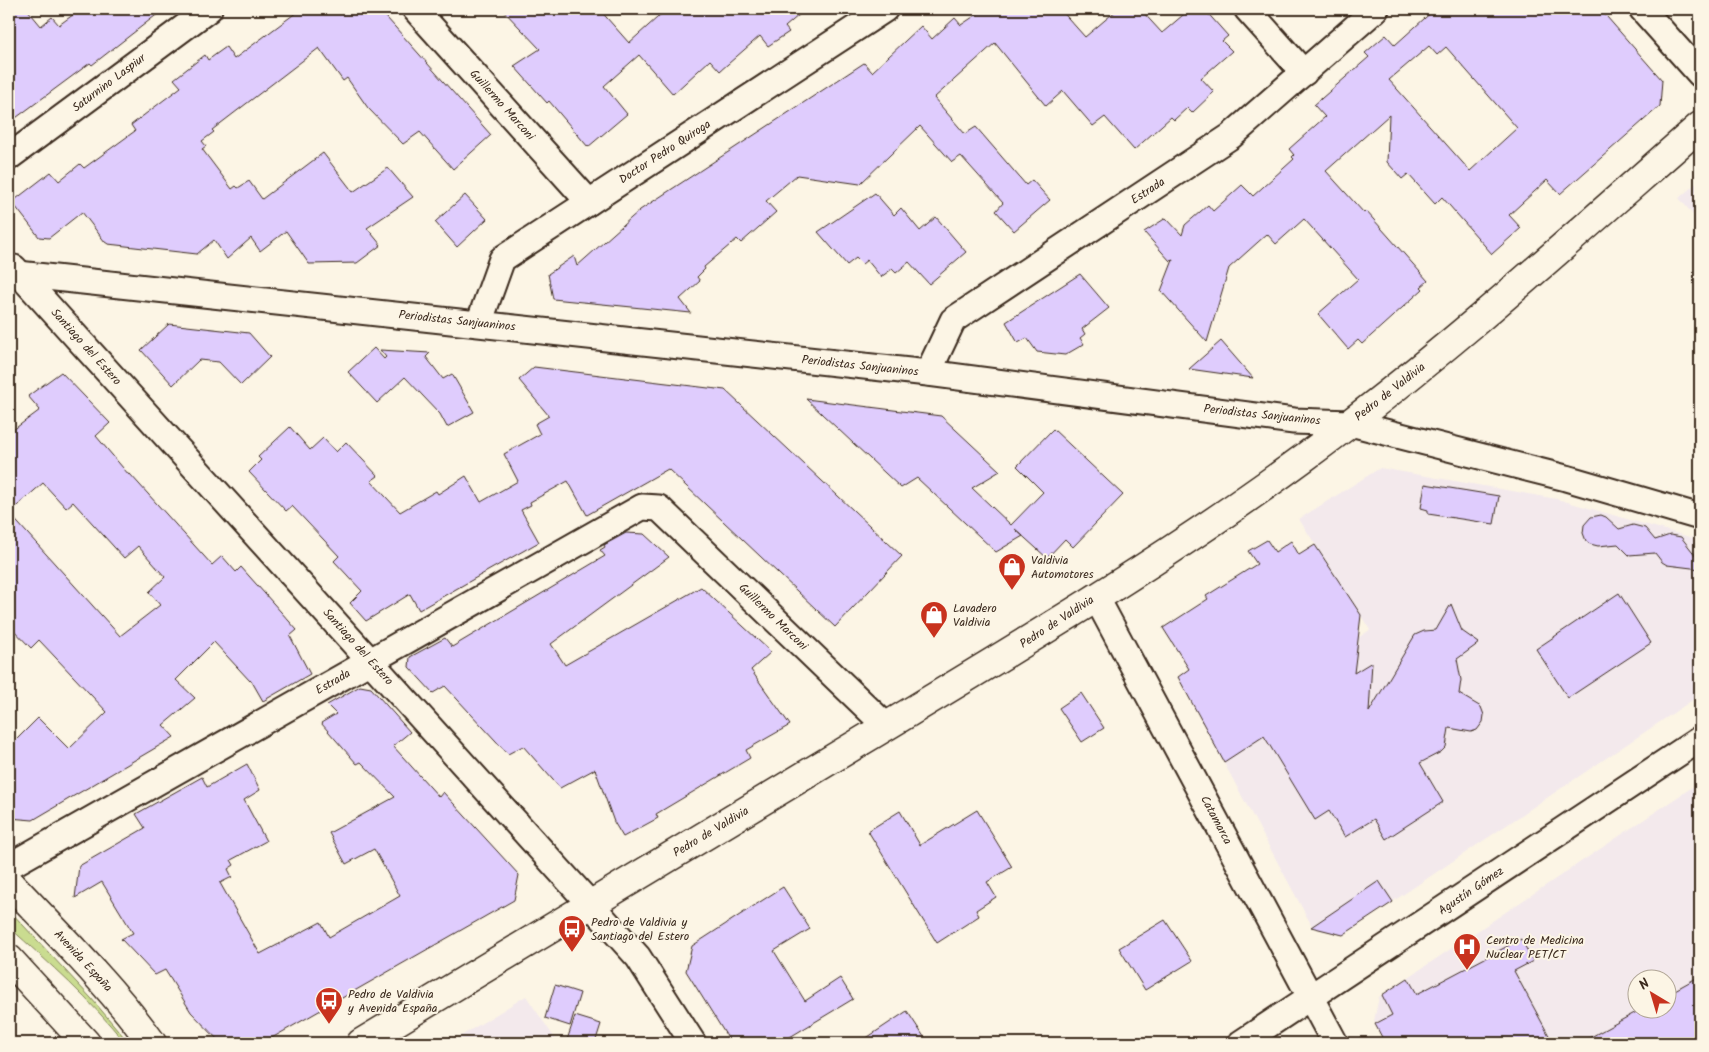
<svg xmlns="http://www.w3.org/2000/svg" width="1709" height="1052" viewBox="0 0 1709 1052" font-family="Kalam,sans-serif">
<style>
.built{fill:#f3e9ec;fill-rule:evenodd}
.green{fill:#cadc90;stroke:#828357}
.building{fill:#dfccfd;stroke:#3b2a1e;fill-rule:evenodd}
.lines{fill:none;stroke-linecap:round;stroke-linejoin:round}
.minor-casing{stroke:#3b2a1e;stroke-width:29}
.tertiary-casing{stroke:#3b2a1e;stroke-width:31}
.secondary-casing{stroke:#3b2a1e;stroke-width:31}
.minor{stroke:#fcf5e5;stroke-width:25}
.tertiary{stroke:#fcf5e5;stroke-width:28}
.secondary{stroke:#fcf5e5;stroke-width:28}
.labels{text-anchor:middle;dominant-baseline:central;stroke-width:4;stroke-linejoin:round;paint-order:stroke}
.street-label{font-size:12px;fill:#3b2a1e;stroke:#fcf5e5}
.poi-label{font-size:12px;fill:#3b2a1e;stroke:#fcf5e5;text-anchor:start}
</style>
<rect width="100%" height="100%" fill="#fcf5e5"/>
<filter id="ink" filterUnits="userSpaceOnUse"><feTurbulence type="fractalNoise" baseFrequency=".02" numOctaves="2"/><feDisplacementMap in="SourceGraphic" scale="10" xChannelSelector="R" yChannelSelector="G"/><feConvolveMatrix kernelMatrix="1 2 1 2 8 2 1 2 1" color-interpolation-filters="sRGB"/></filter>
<g filter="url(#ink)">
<g class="built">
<polygon points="1700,180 1700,223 1679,198"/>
<polygon points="1380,468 1557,499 1700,540 1700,695 1343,935 1313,928 1209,735 1307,670 1370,630 1299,519"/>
<path d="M1700,782v261h-315l-11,-22 5,-24zM1636,980h30v30h-30z"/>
<polygon points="526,996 558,1043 449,1043 456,1039"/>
</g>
<path class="green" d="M9,910l82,88 38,45h-4c-34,-43 -75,-79 -116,-116z"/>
<g class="building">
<polygon points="9,9 27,9 41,26 52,17 59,25 81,9 164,9 92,65 90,63 9,123"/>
<polygon points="301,9 379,9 491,135 453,169 420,132 403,144 368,108 347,78 343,81 319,48 212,130 214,132 202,141 206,146 202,149 232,189 236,186 238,188 249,181 262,199 323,153 353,192 388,168 413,197 367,228 381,245 357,263 309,264 286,231 260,251 251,238 227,259 214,240 197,254 108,244 105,242 82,212 49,238 39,237 12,202 51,172 59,181 80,164 84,168 135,131 131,125 181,87 174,79 205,55 208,60 226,47 234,59"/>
<polygon points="502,9 599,9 629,43 667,9 806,9 785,27 789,32 768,46 760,36 720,71 710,60 673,94 639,55 604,86 627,114 588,147 549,101 547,103 514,66 540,49"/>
<polygon points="985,9 1060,9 1085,37 1118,9 1140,9 1162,33 1190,9 1204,9 1228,36 1222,41 1232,51 1201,78 1214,92 1192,113 1187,108 1174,120 1171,117 1134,150 1105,117 1093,126 1063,91 1046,106 995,43 934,98 965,134 976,127 1026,185 1032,180 1050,200 1014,231 996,211 1003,203 961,156 952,162 920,126 860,184 797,175 766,201 776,212 741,243 737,239 704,267 705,269 697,277 700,281 680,299 691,313 553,299 548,274 574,256 577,266 640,210 864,63 872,72 921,26 932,39 955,18 961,25"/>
<path d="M1435,9h165l62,71 -2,26 -100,88 -13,-14 -38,35 12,13 -29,26 -50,-57 -7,7 -27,-30 -6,5 -15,-17 2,-47 -63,56 38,42 2,-2 62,70 -7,6 2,2 -61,55 -4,-4 -10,9 -30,-35 40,-35 -54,-60 -28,25 -9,-10 -38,34 -22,74 -46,-51 12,-31 -3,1 -26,-29 22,-14 16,17 3,-10 23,-20 5,6 29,-26 11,11 41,-37 -2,-2 2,-2 -5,-6 36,-32 -11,-12 55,-48 -4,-4 21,-18 9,10zM1429,46l8,9 9,-8 71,81 -47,43 -81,-91z"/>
<polygon points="875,193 894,215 901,208 920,231 936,217 966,252 929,284 909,262 896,273 892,269 881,277 867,260 862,264 856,258 847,265 818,232"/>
<polygon points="465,195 487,219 457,247 435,222"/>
<polygon points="1080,274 1109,308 1082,329 1085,334 1080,338 1084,344 1065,355 1037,352 1027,338 1018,343 1006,322"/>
<polygon points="169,324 249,333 270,357 241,385 219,362 199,360 173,385 141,350"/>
<polygon points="1221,341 1253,378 1189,369"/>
<polygon points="374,348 384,359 386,357 380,350 430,353 426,357 443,379 452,374 474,412 447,427 440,414 405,377 377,403 348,372"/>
<polygon points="534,367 725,390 902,556 835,627 668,469 587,515 568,481 530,502 531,505 521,510 539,542 419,610 410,594 366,621 350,603 362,591 334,561 339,556 292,506 286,511 249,472 261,460 258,457 290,427 310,450 323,438 336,452 346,442 378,476 371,481 400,512 436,491 438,494 466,476 481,502 518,481 504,454 540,434 535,424 549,416 519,380"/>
<path d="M61,372l49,51 -14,13 33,39 1,-1 82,91 10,-9 14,16 5,-5 56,63 -7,6 20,38 -47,27 -12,-21 -1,1 -36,-39 -38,38 19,18 -32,27 11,12 -141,83 -24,-2v-71l29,-29 31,31 38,-37 -68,-72 -8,8 -22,-23v-192l31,-23 -12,-14zM43,483l23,25 7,-6 51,56 14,-12 27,31 -16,15 11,13 -40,31 -111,-123z"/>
<polygon points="806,399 941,416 1000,471 972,488 1011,525 1043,492 1017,466 1053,429 1123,495 1073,547 1065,539 1047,558 1015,529 1023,536 996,552 917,478 901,488"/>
<polygon points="1425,484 1499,496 1494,524 1428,514 1428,510 1421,508"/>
<polygon points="1601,515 1606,517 1619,529 1633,525 1645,528 1655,540 1670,535 1681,537 1700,561 1700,569 1667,565 1662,562 1655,553 1629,555 1618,544 1598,546 1590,544 1586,541 1583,533 1584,525 1591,517"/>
<polygon points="626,533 644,534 669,557 551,644 565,665 701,587 771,652 751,670 790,725 746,750 750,758 656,814 658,818 623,837 614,822 595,769 560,788 523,746 508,754 445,686 433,693 409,667 410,657 445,638 452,647 605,556 600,550 605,547 604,545"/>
<polygon points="1267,540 1275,552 1291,541 1299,555 1315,545 1361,615 1354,673 1372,662 1369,712 1415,635 1424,631 1436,630 1451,604 1462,631 1479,643 1457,659 1461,680 1459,694 1481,707 1484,715 1483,722 1477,730 1471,732 1449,728 1446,747 1441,752 1420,763 1443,802 1386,839 1374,819 1345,837 1329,811 1315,820 1264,736 1224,762 1178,677 1189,669 1163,628 1208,599 1206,596 1257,564 1248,551"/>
<polygon points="1619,593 1651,643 1568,698 1536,649"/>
<polygon points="360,686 371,688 410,732 393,746 439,797 443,792 519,875 514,900 263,1043 221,1043 191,1012 165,970 155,975 121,939 133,933 102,882 75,898 79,866 145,828 136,814 202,777 207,787 247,764 260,790 244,800 266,841 231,860 234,865 228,869 232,877 220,883 260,954 321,922 329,937 400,896 374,849 346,864 329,833 395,797 361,762 357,764 321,723 336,714 327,705"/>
<polygon points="1081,693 1104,728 1082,742 1059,708"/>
<polygon points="977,810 1012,867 987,882 996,897 976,910 979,916 937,943 868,831 900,811 920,845"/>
<polygon points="1379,881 1393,902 1343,935 1311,927"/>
<polygon points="783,887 810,929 774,951 805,1001 840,978 853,999 780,1043 731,1043 686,971 692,946"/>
<polygon points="1165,920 1192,961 1145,990 1119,948"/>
<polygon points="1521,939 1533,961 1514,971 1553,1043 1385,1043 1375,1024 1392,1015 1382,995 1408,978 1417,994"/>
<polygon points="1700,976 1700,1043 1580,1043 1640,1010 1666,1010 1666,995"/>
<polygon points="555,985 580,993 570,1026 545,1018"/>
<polygon points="907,1011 928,1043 859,1043"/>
<polygon points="575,1016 601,1024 595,1043 566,1043"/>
</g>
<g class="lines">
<defs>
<g id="minor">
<polyline points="415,9 589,202"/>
<polyline points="1247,9 1304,73"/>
<polyline points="1642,9 1700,74"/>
<polyline points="9,157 209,9"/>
<polyline points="14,268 638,957 693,1043"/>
<polyline points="9,273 928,373 1294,421 1350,423 1566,478 1700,517"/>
<polyline points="479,323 502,259 885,9"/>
<polyline points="928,373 953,320 1231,136 1376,9"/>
<polyline points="1096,597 1335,1043"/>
<polyline points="9,866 642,507 659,508 886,726"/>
<polyline points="1241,1043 1700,739"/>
</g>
<path id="tertiary" d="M361,1043c168,-101 336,-202 504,-304 149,-90 300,-179 440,-282 139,-102 266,-218 395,-331"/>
<g id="secondary">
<path d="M9,882c49,52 101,103 143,161"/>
<polyline points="9,959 86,1043"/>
</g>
</defs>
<use href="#minor" class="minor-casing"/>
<use href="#tertiary" class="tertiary-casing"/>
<use href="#secondary" class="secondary-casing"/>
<use href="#minor" class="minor"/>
<use href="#tertiary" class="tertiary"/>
<use href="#secondary" class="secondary"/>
</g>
</g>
<defs>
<symbol id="shop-pin" viewBox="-11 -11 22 30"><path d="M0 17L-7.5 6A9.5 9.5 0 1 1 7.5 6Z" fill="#c8321e" stroke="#fcf5e5"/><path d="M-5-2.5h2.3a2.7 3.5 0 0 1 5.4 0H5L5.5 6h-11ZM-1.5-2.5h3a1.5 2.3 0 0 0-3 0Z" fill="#fff"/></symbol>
<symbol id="bus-pin" viewBox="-11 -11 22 30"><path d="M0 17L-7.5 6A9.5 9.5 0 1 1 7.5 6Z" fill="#c8321e" stroke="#fcf5e5"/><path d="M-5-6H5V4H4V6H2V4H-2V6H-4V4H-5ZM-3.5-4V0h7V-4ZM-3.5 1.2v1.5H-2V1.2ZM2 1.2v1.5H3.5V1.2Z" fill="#fff"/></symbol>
<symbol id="hospital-pin" viewBox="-11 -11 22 30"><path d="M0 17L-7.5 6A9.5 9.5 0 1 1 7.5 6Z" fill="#c8321e" stroke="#fcf5e5"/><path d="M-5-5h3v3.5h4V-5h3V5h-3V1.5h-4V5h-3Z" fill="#fff"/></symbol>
</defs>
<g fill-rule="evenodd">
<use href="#shop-pin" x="996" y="551" width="32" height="43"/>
<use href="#shop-pin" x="918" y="599" width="32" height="43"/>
<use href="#bus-pin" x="556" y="913" width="32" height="43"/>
<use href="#hospital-pin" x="1451" y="931" width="32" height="43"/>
<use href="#bus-pin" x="313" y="985" width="32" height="43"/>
</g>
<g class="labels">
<g class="street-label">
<text transform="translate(109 83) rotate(-37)">Saturnino Laspiur</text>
<text transform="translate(502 105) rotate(48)">Guillermo Marconi</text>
<text transform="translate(665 152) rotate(-33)">Doctor Pedro Quiroga</text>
<text transform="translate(1148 191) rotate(-33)">Estrada</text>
<text transform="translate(457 321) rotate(6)">Periodistas Sanjuaninos</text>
<text transform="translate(86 347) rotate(48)">Santiago del Estero</text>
<text transform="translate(860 366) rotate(6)">Periodistas Sanjuaninos</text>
<text transform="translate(1390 392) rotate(-38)">Pedro de Valdivia</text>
<text transform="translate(1262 415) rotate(6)">Periodistas Sanjuaninos</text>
<text transform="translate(773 617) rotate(44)">Guillermo Marconi</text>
<text transform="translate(1057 622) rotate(-33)">Pedro de Valdivia</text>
<text transform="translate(358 647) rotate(48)">Santiago del Estero</text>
<text transform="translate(333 682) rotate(-30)">Estrada</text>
<text transform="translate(1216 820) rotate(62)">Catamarca</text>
<text transform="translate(711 832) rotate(-31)">Pedro de Valdivia</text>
<text transform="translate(1471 891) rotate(-34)">Agustín Gómez</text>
<text transform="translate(83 961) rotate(47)">Avenida España</text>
</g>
<g class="poi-label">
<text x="1031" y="560">Valdivia<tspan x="1031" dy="14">Automotores</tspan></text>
<text x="953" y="608">Lavadero<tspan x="953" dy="14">Valdivia</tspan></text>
<text x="591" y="922">Pedro de Valdivia y<tspan x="591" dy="14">Santiago del Estero</tspan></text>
<text x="1486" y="940">Centro de Medicina<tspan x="1486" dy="14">Nuclear PET/CT</tspan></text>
<text x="348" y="994">Pedro de Valdivia<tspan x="348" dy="14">y Avenida España</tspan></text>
</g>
</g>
<rect width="1709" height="1052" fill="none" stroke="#fcf5e5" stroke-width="30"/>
<rect x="15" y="15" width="1679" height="1022" fill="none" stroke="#3b2a1e" stroke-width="2" filter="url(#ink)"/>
<g transform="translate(1652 994) rotate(322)"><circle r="24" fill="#fcf5e5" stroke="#afa495"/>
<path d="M0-4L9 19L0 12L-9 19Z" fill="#c8321e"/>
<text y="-8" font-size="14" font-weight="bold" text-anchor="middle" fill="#3b2a1e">N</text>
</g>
</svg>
